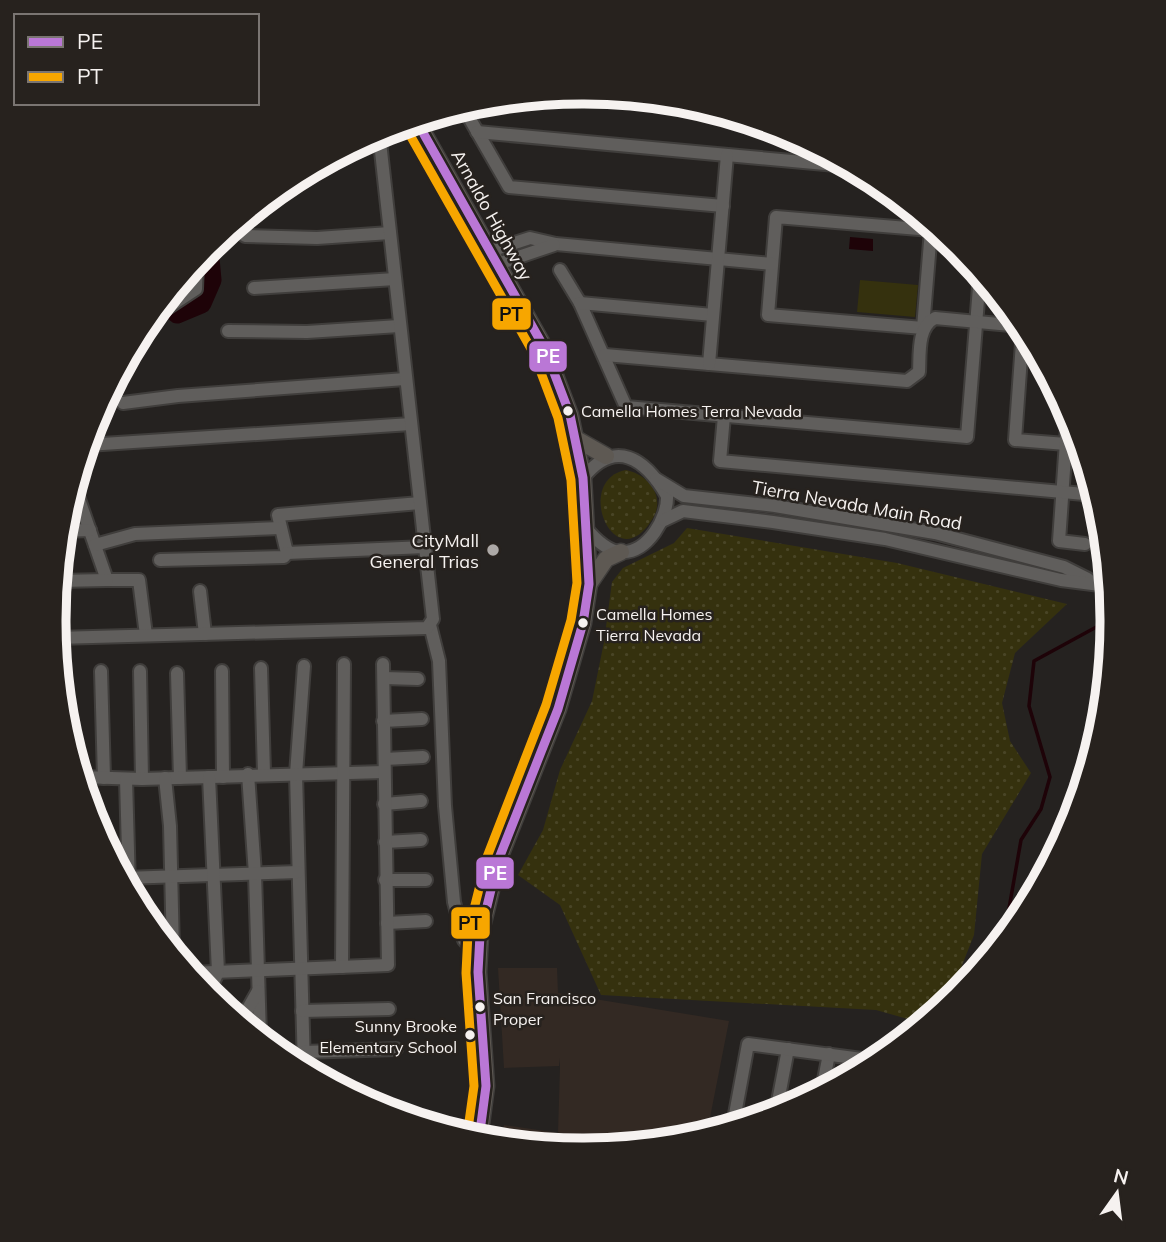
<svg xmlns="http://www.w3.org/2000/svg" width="1166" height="1242" viewBox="0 0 1166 1242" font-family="Mulish,sans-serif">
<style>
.built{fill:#332923}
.grass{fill:url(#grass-dots)}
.park{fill:#35310e}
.water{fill:#1e0308}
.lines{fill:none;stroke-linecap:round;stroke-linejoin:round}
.stream{stroke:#1e0308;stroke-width:3.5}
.river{stroke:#1e0308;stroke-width:21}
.minor-casing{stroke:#403e3c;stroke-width:16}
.major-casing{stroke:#403e3c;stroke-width:19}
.minor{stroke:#605e5c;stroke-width:12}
.major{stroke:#5e5953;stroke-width:16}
.bus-1-casing{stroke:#27221e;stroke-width:14}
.bus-2-casing{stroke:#27221e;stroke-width:14}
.bus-1{stroke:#ba77d6;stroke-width:9}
.bus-2{stroke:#f7a600;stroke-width:9}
.bus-dot{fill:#f6f2f0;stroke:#27221e;stroke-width:2.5}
.poi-dot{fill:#ada9a7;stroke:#27221e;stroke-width:2.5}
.labels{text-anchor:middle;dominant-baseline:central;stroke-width:5;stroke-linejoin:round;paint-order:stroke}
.bus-label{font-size:16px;fill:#f6f2f0;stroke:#27221e;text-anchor:start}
.street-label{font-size:18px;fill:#f6f2f0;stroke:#27221e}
.poi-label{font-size:18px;fill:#f6f2f0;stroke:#27221e;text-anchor:end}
.rim{fill:none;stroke:#f6f2f0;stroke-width:9}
.line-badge{stroke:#27221e;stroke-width:2.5}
.badge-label{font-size:19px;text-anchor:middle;font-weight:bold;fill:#fff}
.pale-badge-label{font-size:19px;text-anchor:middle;font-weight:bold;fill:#111}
</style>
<defs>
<pattern id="grass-dots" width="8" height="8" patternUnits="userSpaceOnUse" patternTransform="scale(1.75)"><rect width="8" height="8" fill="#35310e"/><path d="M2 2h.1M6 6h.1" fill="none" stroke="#494526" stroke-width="1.8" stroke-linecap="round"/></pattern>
</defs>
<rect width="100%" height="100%" fill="#252220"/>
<polygon class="built" points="498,968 557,968 558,993 729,1021 707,1133 686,1140 583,1150 501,1141 504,1125 558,1133 560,1067 560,1058 559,1066 504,1068"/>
<g class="grass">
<path d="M626,470c21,4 40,26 27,48 -38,64 -81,-38 -27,-48z"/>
<polygon points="687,528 897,563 1067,604 1015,653 1002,703 1010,741 1031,773 982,854 974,935 957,978 940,1009 922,1023 876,1010 601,995 560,905 518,875 543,830 560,770 592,701 604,642 612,582 623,568 674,543"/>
</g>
<polygon class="park" points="860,280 918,285 915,317 857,312"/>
<polygon class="water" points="850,237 873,239 873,251 849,249"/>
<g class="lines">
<polyline class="stream" points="1004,937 1021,840 1041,809 1050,777 1029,706 1034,661 1100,625 1110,606"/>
<polyline class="river" points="177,313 201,303 211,280 208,248"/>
<defs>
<g id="minor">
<polyline points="580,93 654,99"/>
<polyline points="463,107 509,187 723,206"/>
<polyline points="477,132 847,166"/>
<polygon points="776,217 931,230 923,328 768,315"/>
<polyline points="245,236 317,238 390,233"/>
<polyline points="490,251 530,238 556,244 772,264"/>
<polyline points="498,264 554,245"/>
<polyline points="560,270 580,303 626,407 967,437 980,275"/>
<polyline points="254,288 395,279"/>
<polyline points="580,303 713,315"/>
<polyline points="1023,329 1015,440 1066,444"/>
<polyline points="228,331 307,332 399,326"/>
<polyline points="129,354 158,314 196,289 197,262"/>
<path d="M605,355l302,26 12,-9c1,-18 -2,-45 16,-54l86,8"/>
<polyline points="709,364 727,155"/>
<polyline points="123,403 178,396 405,379"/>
<polyline points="1068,413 1059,541 1085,544"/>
<polyline points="724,416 720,461 1095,495"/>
<polyline points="87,445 411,424"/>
<path d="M583,478c32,-40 62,-20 84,18 1,21 -19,57 -45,56 -15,0 -28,-14 -37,-25"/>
<polyline points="656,479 684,496 775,506 935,533 1064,567 1088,579"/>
<polyline points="74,485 107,580 139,580 146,635"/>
<polyline points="420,503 278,515 287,553 425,547"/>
<polyline points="664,520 683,511 773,522 885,539 1061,580 1108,586"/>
<polyline points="63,531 90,530"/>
<polyline points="95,545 135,534 280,528"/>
<polyline points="160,560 284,557 287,553"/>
<polyline points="58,581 107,580"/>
<polyline points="200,591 205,634"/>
<polyline points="430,625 439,661 445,806 454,902 464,940 478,956"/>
<polyline points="56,638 427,628 433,619 379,133"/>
<polyline points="304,666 296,774 304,1068"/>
<polyline points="261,668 264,773"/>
<polyline points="101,671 104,778"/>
<polyline points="140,671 142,779"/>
<polyline points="222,671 223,777"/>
<polyline points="177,673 180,778"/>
<polyline points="384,678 418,679"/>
<polyline points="383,721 422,719"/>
<polyline points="385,759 423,757"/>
<polyline points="248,774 255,874 260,1036"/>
<polyline points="81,777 142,779 384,772"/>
<polyline points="85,777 85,793"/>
<polyline points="165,778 170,826 173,951"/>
<polyline points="126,779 129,887"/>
<polyline points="384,804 421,801"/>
<polyline points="385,842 421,840"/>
<polyline points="1042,873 1044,874"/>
<polyline points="124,878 298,872"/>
<polyline points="385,880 426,880"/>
<polyline points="387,923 426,921"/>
<polyline points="342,967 344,664"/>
<polyline points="191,973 388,965 383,664"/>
<polyline points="208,994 218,972 209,777"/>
<polyline points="302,1011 389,1009"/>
<polyline points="241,1021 258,991"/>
<polyline points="303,1052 396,1049"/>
<polyline points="822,1090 829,1054"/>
<polyline points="776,1112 788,1049"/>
<polyline points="733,1125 748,1044 877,1061"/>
</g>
<g id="major">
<polyline points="417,122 545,349 570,415 583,478 589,584 583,623 558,709 498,861 480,935 478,972 486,1086 479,1139"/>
<polyline points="576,439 606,456"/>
<polyline points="589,584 606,559 621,552"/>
</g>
</defs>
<use href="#minor" class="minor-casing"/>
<use href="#major" class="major-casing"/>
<use href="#minor" class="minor"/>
<use href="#major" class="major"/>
<defs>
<polyline id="bus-1" points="417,122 545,349 570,415 583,478 589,584 583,623 558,709 498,861 480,935 478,972 486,1086 479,1139"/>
<polyline id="bus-2" points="406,128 534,354 558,418 571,480 577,583 571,620 546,705 487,857 468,933 466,973 474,1086 467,1136"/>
</defs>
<use href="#bus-1" class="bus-1-casing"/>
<use href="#bus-2" class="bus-2-casing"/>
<use href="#bus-1" class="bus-1"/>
<use href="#bus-2" class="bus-2"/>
</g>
<g class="bus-dot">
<circle cx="568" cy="411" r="6"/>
<circle cx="583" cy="623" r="6"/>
<circle cx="480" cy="1007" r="6"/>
<circle cx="470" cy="1035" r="6"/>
</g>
<circle class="poi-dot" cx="493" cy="550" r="7"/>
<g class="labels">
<g class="bus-label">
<text x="581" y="411">Camella Homes Terra Nevada</text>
<text x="596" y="614">Camella Homes<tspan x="596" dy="21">Tierra Nevada</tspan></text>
<text x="493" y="998">San Francisco<tspan x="493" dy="21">Proper</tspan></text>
<text x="457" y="1026" text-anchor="end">Sunny Brooke<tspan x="457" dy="21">Elementary School</tspan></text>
</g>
<g class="street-label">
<text transform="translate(492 215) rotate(61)">Arnaldo Highway</text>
<text transform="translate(857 505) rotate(10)">Tierra Nevada Main Road</text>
</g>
<g class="poi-label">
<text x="479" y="540">CityMall<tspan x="479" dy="21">General Trias</tspan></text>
</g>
</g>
<path d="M0 0H1166V1242H0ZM582 104H584A516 516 0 0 1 1100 620V622A516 516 0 0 1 584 1138H582A516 516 0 0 1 66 622V620A516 516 0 0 1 582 104Z" fill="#27221e" fill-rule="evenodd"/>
<path class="rim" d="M582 104H584A516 516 0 0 1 1100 620V622A516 516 0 0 1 584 1138H582A516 516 0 0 1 66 622V620A516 516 0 0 1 582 104Z"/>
<g class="line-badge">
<rect x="491" y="297" width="41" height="34" rx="7" fill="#f7a600"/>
<rect x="528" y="340" width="40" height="33" rx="7" fill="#ba77d6"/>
<rect x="475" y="856" width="40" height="34" rx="7" fill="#ba77d6"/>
<rect x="450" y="906" width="41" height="34" rx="7" fill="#f7a600"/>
</g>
<g class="badge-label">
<text x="548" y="363">PE</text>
<text x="495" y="880">PE</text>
</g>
<g class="pale-badge-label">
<text x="511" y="321">PT</text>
<text x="470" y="930">PT</text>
</g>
<rect x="14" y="14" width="245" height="91" fill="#27221e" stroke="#7a7572" stroke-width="2"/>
<rect x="28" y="37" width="35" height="10" fill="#ba77d6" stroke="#7a7572" stroke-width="2"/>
<text x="77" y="49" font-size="21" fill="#f6f2f0">PE</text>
<rect x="28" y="72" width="35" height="10" fill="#f7a600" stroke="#7a7572" stroke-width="2"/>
<text x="77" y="84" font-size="21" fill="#f6f2f0">PT</text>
<g transform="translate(1117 1193) rotate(14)" stroke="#27221e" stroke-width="5" paint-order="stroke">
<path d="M0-5L12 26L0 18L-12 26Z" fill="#f6f2f0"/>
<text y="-10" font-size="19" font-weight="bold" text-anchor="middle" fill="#f6f2f0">N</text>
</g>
</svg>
